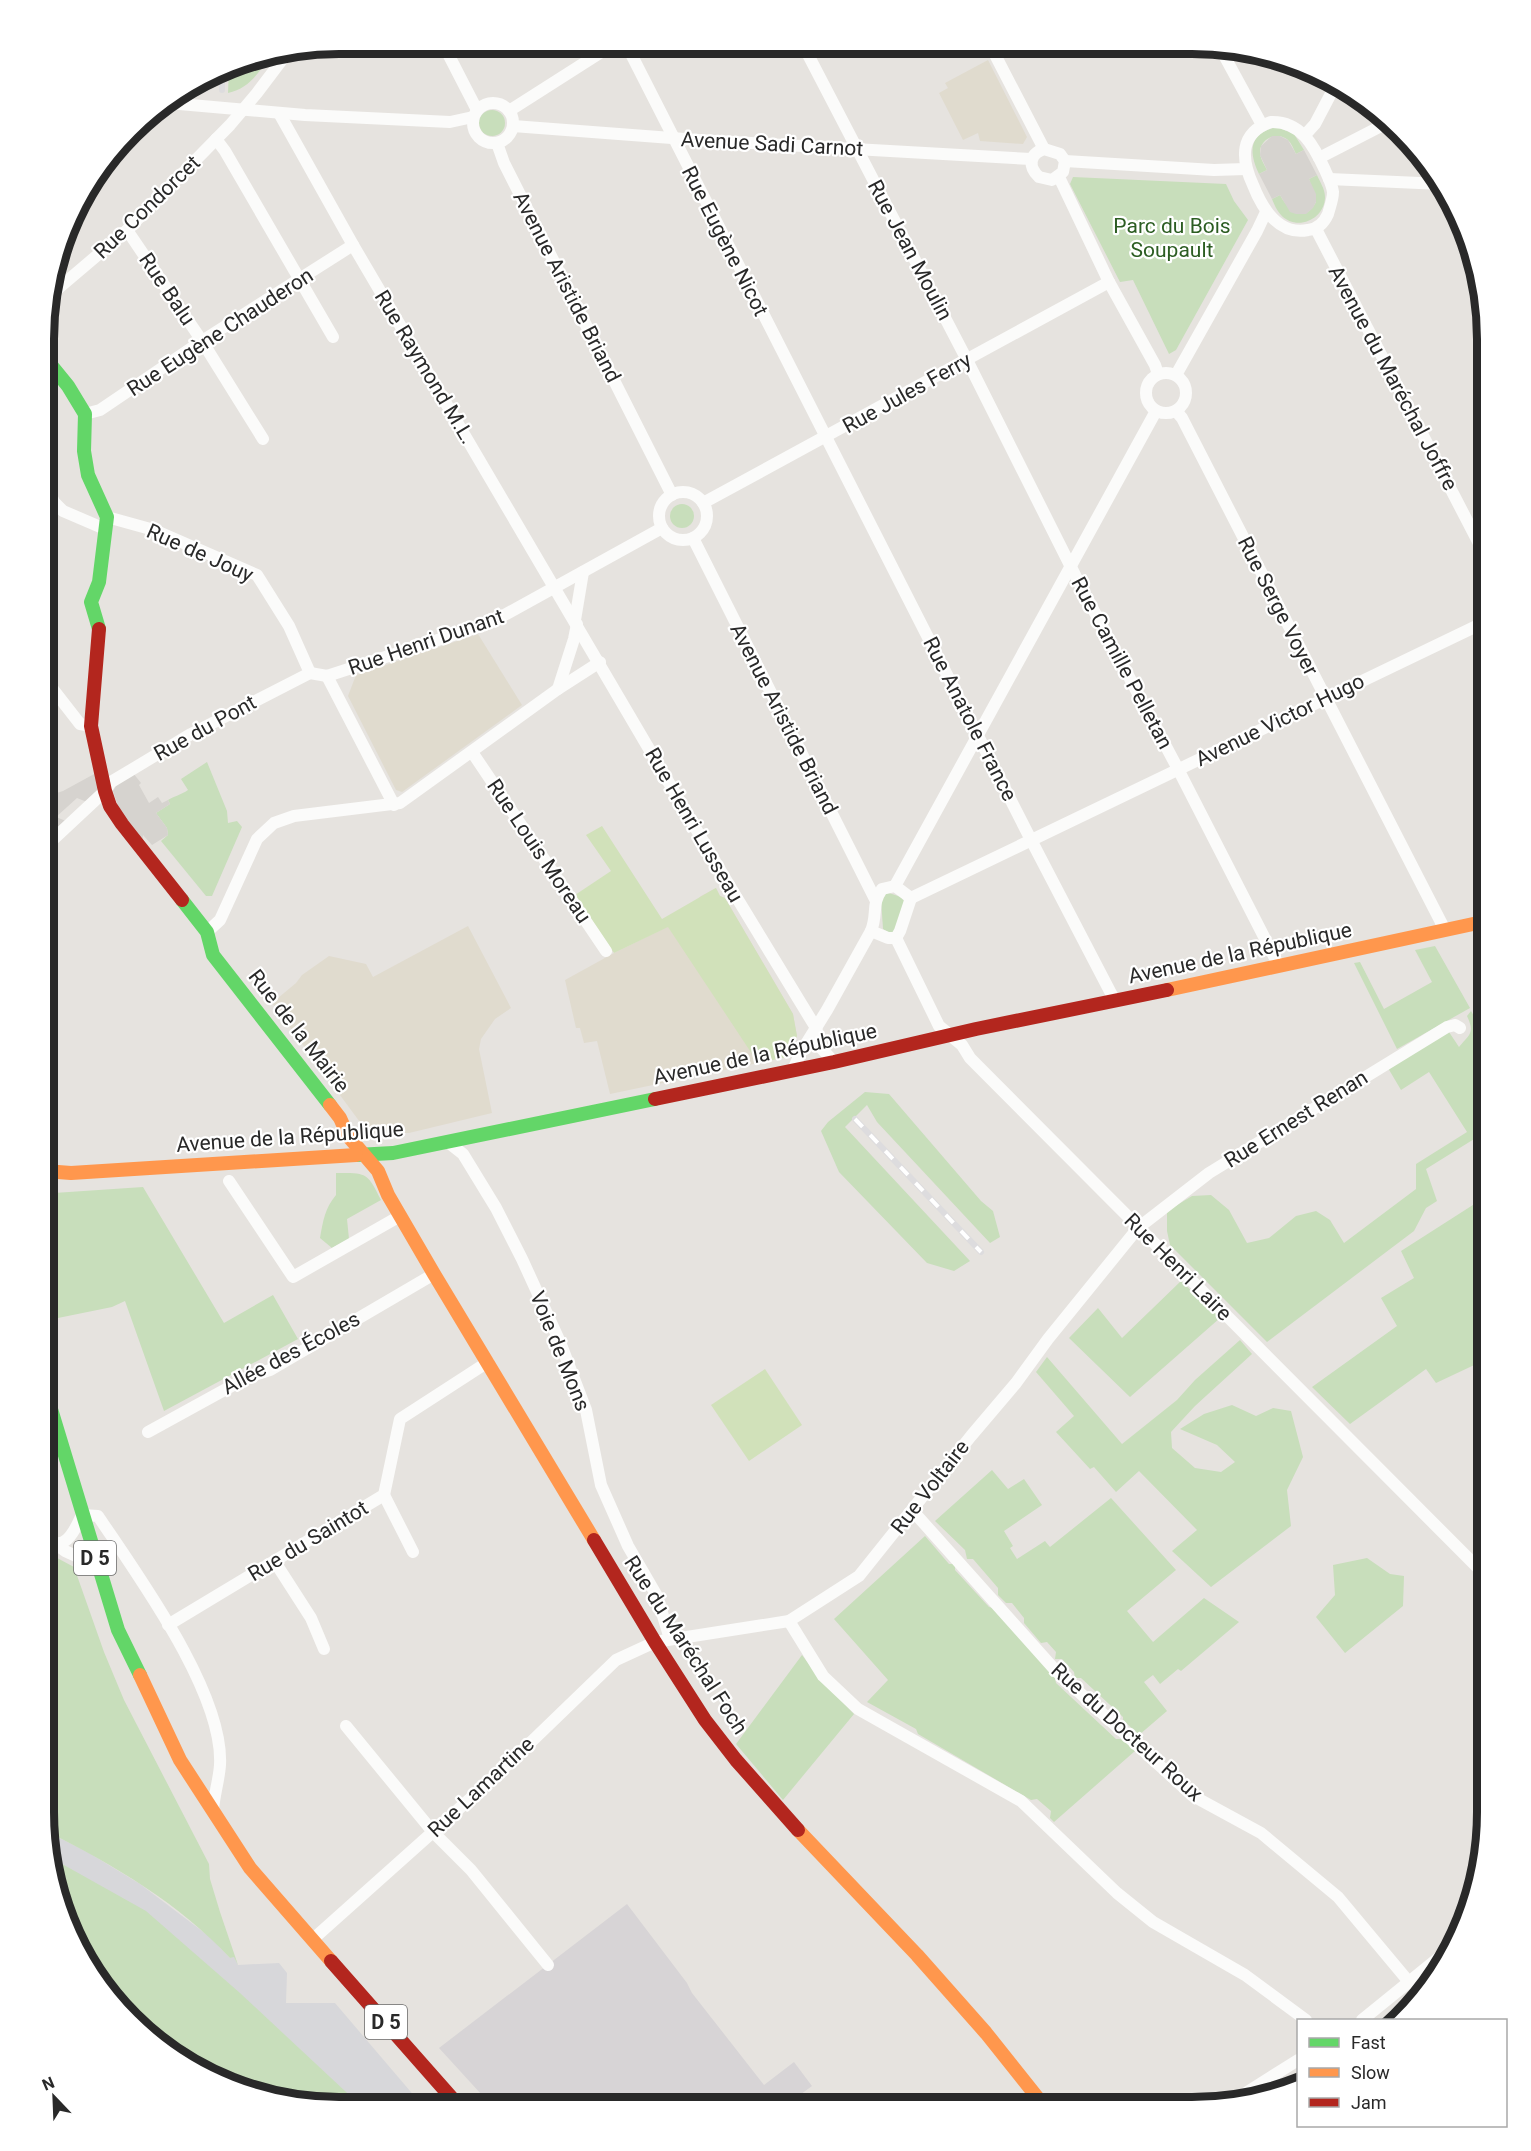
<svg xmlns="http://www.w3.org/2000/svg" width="1531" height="2151" viewBox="0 0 1531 2151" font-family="Roboto,sans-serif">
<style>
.industrial{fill:#d7d4d6}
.education{fill:#e0dbce}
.airport{fill:#d7d7da}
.green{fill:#c8debb}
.pitch{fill:#d1e1ba}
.plaza{fill:#d6d3cf}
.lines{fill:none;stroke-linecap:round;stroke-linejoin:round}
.street{stroke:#fbfbfa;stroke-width:12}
.fast{stroke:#63d668;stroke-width:14}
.slow{stroke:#ff974d;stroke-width:14}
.jam{stroke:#b3261e;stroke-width:14}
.rail-casing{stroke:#dddcde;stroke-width:6}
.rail{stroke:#fff;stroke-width:4;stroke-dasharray:11;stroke-linecap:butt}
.labels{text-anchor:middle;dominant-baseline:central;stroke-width:4.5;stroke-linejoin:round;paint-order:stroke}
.shield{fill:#fff;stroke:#696969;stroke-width:1.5}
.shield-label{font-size:20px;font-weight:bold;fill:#292929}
.street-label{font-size:21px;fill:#292929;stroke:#fff}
.park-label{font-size:21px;fill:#2c5d22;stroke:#fff}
.rim{fill:none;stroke:#292929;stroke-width:8}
</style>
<rect width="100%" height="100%" fill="#e6e3df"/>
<polygon class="industrial" points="627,1904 687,1983 692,1993 764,2085 794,2062 812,2086 785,2106 492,2106 439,2048"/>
<g class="education">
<polygon points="988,60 1027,137 1023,144 980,141 978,133 963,140 939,93 948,88 945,83"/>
<polygon points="478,634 522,705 402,792 396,790 348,696 356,675"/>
<polygon points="716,888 720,896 725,898 793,1014 797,1036 786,1057 610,1094 597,1041 584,1043 580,1028 576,1028 565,980 614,953 667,927 701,896"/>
<polygon points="468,926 511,1008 495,1019 481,1039 479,1049 492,1113 409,1133 368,1133 272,1003 296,983 302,975 329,956 366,964 373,977"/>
</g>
<polygon class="airport" points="48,1832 89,1853 140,1884 210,1937 230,1958 234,1956 238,1965 279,1963 287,1973 286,2003 335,2003 422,2105 300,2105 226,2085 159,2047 117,2007 74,1943"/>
<g class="green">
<path d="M271,55c-12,17 -21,33 -43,38l1,-26 14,-8z"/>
<circle cx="492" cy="123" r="13"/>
<path d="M1277,127l17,7 10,16 -8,4c-3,-6 -5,-13 -11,-16 -10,-6 -25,2 -25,14 0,6 4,12 7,18l-8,4c-11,-23 -10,-41 18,-47z"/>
<path d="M1317,175c3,7 8,14 8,22 0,22 -28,35 -44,18 -4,-4 -7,-11 -9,-16l8,-4c9,17 24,29 36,7l-7,-23z"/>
<polygon points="1073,177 1226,184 1234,201 1248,220 1176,350 1169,354 1133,280 1120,282 1070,184"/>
<circle cx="682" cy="516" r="12"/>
<path d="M207,762l20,49 1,12 9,-2 5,6 -30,69h-6l-45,-55 7,-6 -1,-7 -11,-15 14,-9 -2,-4c6,-4 13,-5 20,-10l-7,-11z"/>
<polygon points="889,893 901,897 904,901 895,931 890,933 883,929 881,899 885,894"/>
<polygon points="1435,946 1470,1008 1397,1049 1354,963 1360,962 1384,1009 1432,982 1415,950"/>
<path d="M1471,1011l16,27v93l-61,38 11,32 -11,7 -12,23 -147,111 -97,-97 -3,-14v-20l25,-15 19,-1 18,15 18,33 22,-5 27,-22 20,-5 14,9 14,23 72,-54v-25l51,-32 -38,-60 -28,18 -13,-22 61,-36 10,15c11,-13 16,-14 8,-31z"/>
<polygon points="865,1092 889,1094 981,1201 993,1211 1000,1237 990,1243 877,1122 867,1105 845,1127 970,1261 954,1271 927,1263 839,1172 821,1131 828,1122"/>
<path d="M336,1173c31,0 31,-1 45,27l-34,19 2,20 -17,9 -12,-10c3,-17 5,-30 16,-43z"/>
<polygon points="143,1187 224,1323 273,1295 298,1339 164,1411 125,1301 112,1307 58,1318 44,1264 44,1229 54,1193"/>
<polygon points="1487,1196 1487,1359 1436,1383 1426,1369 1350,1424 1312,1387 1397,1326 1381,1298 1414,1278 1401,1251"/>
<polygon points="1181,1281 1220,1318 1130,1397 1069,1338 1098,1308 1122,1338"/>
<polygon points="1240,1340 1252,1354 1195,1406 1171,1432 1172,1448 1195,1468 1221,1472 1235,1462 1217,1445 1180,1429 1204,1414 1232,1405 1256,1416 1273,1408 1291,1411 1303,1457 1287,1490 1291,1526 1211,1587 1172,1551 1197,1530 1139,1471 1116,1492 1094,1467 1090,1469 1056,1432 1074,1416 1036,1372 1047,1357 1122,1444 1177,1400 1195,1380"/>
<polygon points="992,1470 1008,1489 1024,1479 1042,1505 1004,1531 1013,1546 1010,1548 1017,1559 1045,1541 1050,1547 1111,1498 1176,1570 1127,1611 1153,1642 1204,1598 1239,1622 1181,1671 1178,1669 1160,1684 1153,1675 1144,1682 1167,1711 1139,1735 1123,1720 1123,1717 1081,1678 1075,1678 1074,1672 1062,1659 1055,1659 1056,1652 1047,1642 1041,1643 1024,1623 1024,1618 1012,1603 1006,1603 998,1595 998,1588 973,1559 967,1559 965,1550 935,1521"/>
<polygon points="925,1536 949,1564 955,1564 955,1570 989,1607 997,1609 1055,1677 1056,1683 1116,1739 1123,1739 1135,1751 1054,1822 1050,1818 1051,1811 1037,1799 1031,1800 918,1734 916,1729 867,1702 888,1680 834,1619"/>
<path d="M44,1551l30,16 30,85 20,48 85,164 1,15 10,33 18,53 -4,-8 -4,1c-50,-54 -116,-93 -182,-126l-4,-19z"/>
<polygon points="1367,1558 1390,1574 1404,1576 1403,1606 1345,1653 1316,1617 1335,1595 1333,1565"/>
<polygon points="802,1655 821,1680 854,1714 783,1800 736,1744"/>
<polygon points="55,1860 146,1911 240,1993 360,2105 300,2105 226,2085 159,2047 117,2007 74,1943"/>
</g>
<g class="pitch">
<polygon points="602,826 662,919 714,889 716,888 720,896 725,898 793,1014 797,1036 786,1057 758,1063 668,927 614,953 575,895 611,871 586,835"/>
<polygon points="765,1369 802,1425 749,1461 711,1405"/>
</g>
<g class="plaza">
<polygon points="1272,136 1280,136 1288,140 1296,154 1304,150 1317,175 1309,179 1316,194 1316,202 1313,208 1306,214 1296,214 1290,212 1280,195 1272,199 1259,174 1267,170 1260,155 1261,146"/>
<polygon points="96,773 98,789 96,793 87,802 77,798 56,817 66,821 52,834 45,826 47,796 63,791"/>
<polygon points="133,773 141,783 139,785 149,803 158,797 162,803 168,800 170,804 156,813 167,828 168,835 152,845 143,835 142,844 121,815 113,791 118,783"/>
</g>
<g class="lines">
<g class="street">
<polyline points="443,44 477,110"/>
<polyline points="626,44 1028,834 1115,1001"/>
<polyline points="803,45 967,360 1077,579 1178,769 1279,966"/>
<polyline points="990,45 1044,149"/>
<polyline points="1219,46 1262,125"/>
<circle cx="493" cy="123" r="20"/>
<polyline points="168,103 305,115 450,122 473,117"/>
<polyline points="509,111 614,44"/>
<polyline points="279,113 353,245 726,880 816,1028 822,1049 834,1062"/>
<path d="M1271,122c30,-1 43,24 54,48 3,7 7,14 8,22 0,7 -3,15 -5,22 -4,9 -10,15 -20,16 -29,6 -46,-22 -55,-45 -12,-26 -14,-52 18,-63z"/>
<polyline points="513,126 698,140 1031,159"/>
<polyline points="1305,135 1315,124 1336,84"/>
<polyline points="216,139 225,151 333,337"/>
<polyline points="497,143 504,163 672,495"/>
<path d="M1044,149l16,5 5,7 -2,11 -11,8 -13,-3c-11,-10 -10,-23 5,-28z"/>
<polyline points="1319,158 1389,122"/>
<polyline points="1065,161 1214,170 1246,169"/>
<polyline points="1059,177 1109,282 1155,365 1158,374"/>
<polyline points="1329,179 1442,184"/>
<polyline points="1316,229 1487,559"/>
<polyline points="127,230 202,341 263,439"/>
<polyline points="47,298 127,230 230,125 257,93 288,52"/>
<circle cx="1166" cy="393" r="20"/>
<polyline points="1176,375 1257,231 1266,212"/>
<polyline points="1176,411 1182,418 1445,930"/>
<polyline points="85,414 100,410 202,341 353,245"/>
<polyline points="46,484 54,502 63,511 105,529"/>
<circle cx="683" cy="516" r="24"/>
<polyline points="703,503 1109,282"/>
<polyline points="107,517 154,530 257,575 289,626 310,673"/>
<polyline points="693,538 875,899"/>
<polyline points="46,576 47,578"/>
<polyline points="575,620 583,572"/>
<polyline points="310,673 327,676 490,623 662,528"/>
<polyline points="327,676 394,805"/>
<polyline points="45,679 80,724 91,726"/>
<polyline points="558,689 574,639 577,624"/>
<polyline points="472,752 606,951"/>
<polyline points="45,847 105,791 111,782 191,734 310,673"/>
<polyline points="895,886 1156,411"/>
<path d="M895,886l16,12 -11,33 -4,7h-8l-17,-7c7,-18 0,-26 11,-42z"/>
<polyline points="911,898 1487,621"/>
<polyline points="207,932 220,920 257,839 274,823 294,816 400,803 558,689 600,662"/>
<polyline points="896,938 939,1026 962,1045 970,1058 1487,1577"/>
<polyline points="793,1070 801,1052 827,1010 871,931"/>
<polyline points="449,1143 463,1154 496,1208 522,1259 560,1342 586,1410 601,1485 628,1546 657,1596 670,1639"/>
<polyline points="229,1181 293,1277 400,1216"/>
<polyline points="148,1432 248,1377 270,1370 434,1274"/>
<polyline points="384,1495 413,1552"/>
<polyline points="44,1504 48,1483 44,1458"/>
<polyline points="912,1510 1056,1671 1193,1796 1261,1833 1338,1897 1409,1982"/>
<path d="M44,1536c20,20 31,-6 38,-21l16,1c40,60 126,177 122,249 -1,15 -6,30 -7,45"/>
<polyline points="54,1543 65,1551 98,1566"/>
<polyline points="275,1562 311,1618 324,1649"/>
<polyline points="789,1621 823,1676 858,1709 1021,1801 1117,1893 1153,1922 1245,1975 1306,2020"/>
<polyline points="168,1625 384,1495 400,1419 488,1362"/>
<polyline points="346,1726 433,1832 471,1870 548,1965"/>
<polyline points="312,1940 500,1772 616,1660 655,1642 789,1621 859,1576 971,1436 1016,1383 1048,1339 1138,1228 1209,1173 1447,1027 1455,1025 1460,1028"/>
<polyline points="1362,2020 1452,1947"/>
<polyline points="1241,2096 1298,2060"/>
</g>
<g class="fast">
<polyline points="46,359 68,386 85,414 84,451 88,475 107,517 99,582 91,602 99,629"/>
<polyline points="182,900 207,932 213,955 330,1105"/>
<polyline points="356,1155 393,1153 655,1099"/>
<polyline points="44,1386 118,1630 140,1675"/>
</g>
<g class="slow">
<polyline points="1167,990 1487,921"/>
<polyline points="330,1105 340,1118 348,1136 378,1171 388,1195 434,1274 594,1540"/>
<polyline points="45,1171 71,1173 356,1155"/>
<polyline points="140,1675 180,1760 250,1868 331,1961"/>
<polyline points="798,1830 917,1955 986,2033 1045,2107"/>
</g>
<g class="jam">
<polyline points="99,629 91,726 105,791 110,806 122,824 182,900"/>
<polyline points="655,1099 834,1062 976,1029 1167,990"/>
<polyline points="594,1540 655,1642 705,1720 736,1760 798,1830"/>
<polyline points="331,1961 458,2105"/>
</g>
<defs>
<g id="rail">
<polyline points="222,72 222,90"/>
<polyline points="855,1119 981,1252"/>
</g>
</defs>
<use href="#rail" class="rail-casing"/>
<use href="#rail" class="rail"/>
</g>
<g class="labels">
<g class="shield">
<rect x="74" y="1541" width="42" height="34" rx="4.5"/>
<rect x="365" y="2005" width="42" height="34" rx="4.5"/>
</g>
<g class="shield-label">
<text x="95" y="1558">D 5</text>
<text x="386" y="2022">D 5</text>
</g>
<g class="street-label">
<text transform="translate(772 144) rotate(3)">Avenue Sadi Carnot</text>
<text transform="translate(147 207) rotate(-44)">Rue Condorcet</text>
<text transform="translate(725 241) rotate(63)">Rue Eugène Nicot</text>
<text transform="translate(910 250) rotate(62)">Rue Jean Moulin</text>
<text transform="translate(567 287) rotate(63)">Avenue Aristide Briand</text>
<text transform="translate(167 289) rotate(56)">Rue Balu</text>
<text transform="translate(220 332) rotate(-33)">Rue Eugène Chauderon</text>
<text transform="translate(425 367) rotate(59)">Rue Raymond M.L.</text>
<text transform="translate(1393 378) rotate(62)">Avenue du Maréchal Joffre</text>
<text transform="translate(907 393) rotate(-29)">Rue Jules Ferry</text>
<text transform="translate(200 553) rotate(24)">Rue de Jouy</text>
<text transform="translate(1278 606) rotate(63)">Rue Serge Voyer</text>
<text transform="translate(426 642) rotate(-19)">Rue Henri Dunant</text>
<text transform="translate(1122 663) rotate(62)">Rue Camille Pelletan</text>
<text transform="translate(784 719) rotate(63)">Avenue Aristide Briand</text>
<text transform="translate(970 719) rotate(63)">Rue Anatole France</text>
<text transform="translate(1280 720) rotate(-26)">Avenue Victor Hugo</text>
<text transform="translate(205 728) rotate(-29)">Rue du Pont</text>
<text transform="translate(694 825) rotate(60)">Rue Henri Lusseau</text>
<text transform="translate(539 851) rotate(56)">Rue Louis Moreau</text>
<text transform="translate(1240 953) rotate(-12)">Avenue de la République</text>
<text transform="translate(299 1031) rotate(52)">Rue de la Mairie</text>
<text transform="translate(765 1054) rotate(-12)">Avenue de la République</text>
<text transform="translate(1296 1119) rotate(-32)">Rue Ernest Renan</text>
<text transform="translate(290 1137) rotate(-4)">Avenue de la République</text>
<text transform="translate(1178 1267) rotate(45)">Rue Henri Laire</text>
<text transform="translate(560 1351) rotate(68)">Voie de Mons</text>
<text transform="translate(291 1353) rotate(-28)">Allée des Écoles</text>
<text transform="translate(930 1487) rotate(-52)">Rue Voltaire</text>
<text transform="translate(308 1541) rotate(-31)">Rue du Saintot</text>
<text transform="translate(686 1645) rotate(57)">Rue du Maréchal Foch</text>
<text transform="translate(1127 1732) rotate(42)">Rue du Docteur Roux</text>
<text transform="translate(481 1787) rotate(-43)">Rue Lamartine</text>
</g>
<g class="park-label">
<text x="1172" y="226">Parc du Bois<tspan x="1172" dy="24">Soupault</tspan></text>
</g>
</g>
<path d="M0 0H1531V2151H0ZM339 54H1192A285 285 0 0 1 1477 339V1812A285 285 0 0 1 1192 2097H339A285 285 0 0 1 54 1812V339A285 285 0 0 1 339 54Z" fill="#fff" fill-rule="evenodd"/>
<path class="rim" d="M339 54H1192A285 285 0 0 1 1477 339V1812A285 285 0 0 1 1192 2097H339A285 285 0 0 1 54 1812V339A285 285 0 0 1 339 54Z"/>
<rect x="1297" y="2019" width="210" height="108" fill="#ffffff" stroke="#a9a9a9" stroke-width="1.5"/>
<rect x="1309" y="2038" width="30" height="9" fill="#63d668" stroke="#a9a9a9" stroke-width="1.5"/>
<text x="1351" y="2049" font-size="18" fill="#292929">Fast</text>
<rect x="1309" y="2068" width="30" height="9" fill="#ff974d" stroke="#a9a9a9" stroke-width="1.5"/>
<text x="1351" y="2079" font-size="18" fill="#292929">Slow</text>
<rect x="1309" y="2098" width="30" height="9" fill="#b3261e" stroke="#a9a9a9" stroke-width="1.5"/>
<text x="1351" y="2109" font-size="18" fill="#292929">Jam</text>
<g transform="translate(54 2097) rotate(337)" stroke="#ffffff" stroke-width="4.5" paint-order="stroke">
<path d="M0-4.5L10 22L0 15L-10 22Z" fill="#292929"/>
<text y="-9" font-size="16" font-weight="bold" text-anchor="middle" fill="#292929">N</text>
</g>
</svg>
